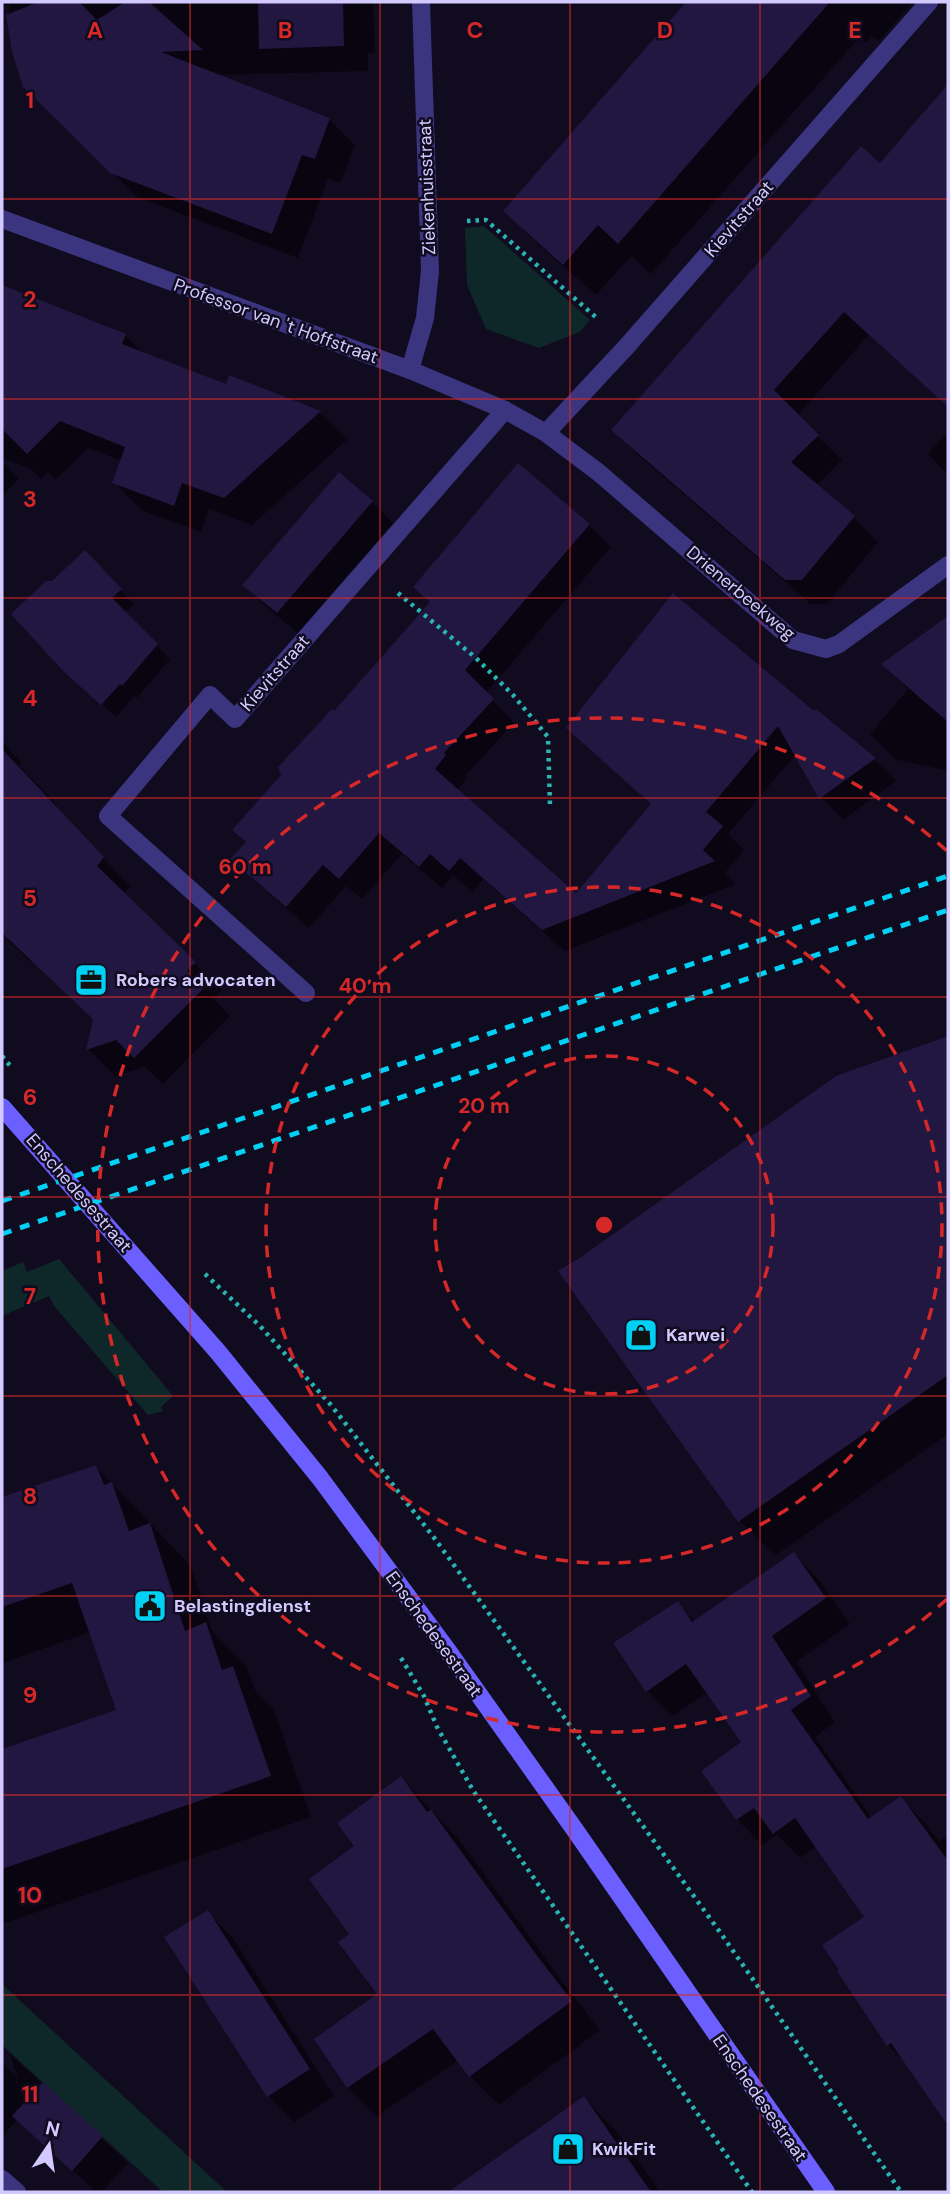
<svg xmlns="http://www.w3.org/2000/svg" width="950" height="2194" viewBox="0 0 950 2194" font-family="'DM Sans',sans-serif">
<style>
.green{fill:#0e2829}
.shadow{fill:#0007}
.building{fill:#211740}
.lines{fill:none;stroke-linecap:round;stroke-linejoin:round}
.path{stroke:#29b3b1;stroke-width:4.5;stroke-dasharray:3.5 5;stroke-linecap:butt}
.service{stroke:#3b357f;stroke-width:18}
.minor{stroke:#3b357f;stroke-width:18}
.secondary{stroke:#6b60ff;stroke-width:18}
.rail{stroke:#00d0f4;stroke-width:5;stroke-dasharray:10 9;stroke-linecap:butt}
.grid{fill:none;stroke:#d62828;stroke-width:2;stroke-opacity:0.55}
.ring{fill:none;stroke:#d62828;stroke-width:3.5;stroke-dasharray:12 9}
.labels{text-anchor:middle;dominant-baseline:central;stroke-width:5;stroke-linejoin:round;paint-order:stroke}
.street-label{font-size:18px;fill:#d2c9ff;stroke:#100b1f}
.poi-label{font-size:18px;font-weight:bold;fill:#d2c9ff;stroke:#100b1f;text-anchor:start}
.grid-label{font-size:23px;text-anchor:middle;font-weight:bold;fill:#d62828;stroke:#100b1f;stroke-width:5;stroke-linejoin:round;paint-order:stroke}
.centre{fill:#d62828;stroke:#100b1f;stroke-width:3.5}
.ring-label{font-size:21px;text-anchor:middle;font-weight:bold;fill:#d62828;stroke:#100b1f;stroke-width:5;stroke-linejoin:round;paint-order:stroke}
</style>
<rect width="100%" height="100%" fill="#100b1f"/>
<g class="green">
<polygon points="484,226 590,320 580,332 539,348 486,329 467,285 465,228"/>
<polygon points="59,1259 173,1396 161,1407 163,1411 148,1415 55,1307 49,1296 2,1316 2,1271 23,1262 27,1272"/>
<polygon points="2,1984 227,2192 163,2192 2,2045"/>
</g>
<g class="shadow">
<polygon points="9,2 373,2 375,53 368,53 368,71 216,75 330,120 355,145 340,183 328,179 298,258 137,197 25,86 9,22"/>
<polygon points="689,2 913,2 879,41 872,36 866,43 859,38 651,274 631,256 596,295 537,243 505,211"/>
<polygon points="948,87 948,407 869,335 797,416 842,460 816,486 854,518 878,542 827,604 811,604 638,455 613,430 880,165"/>
<polygon points="18,293 125,335 144,354 227,386 230,377 320,413 347,440 252,525 209,509 201,532 141,510 114,482 122,461 88,448 55,480 48,472 41,479 30,468 2,458 2,309"/>
<polygon points="948,432 948,475 928,454"/>
<polygon points="2,461 19,479 2,496"/>
<polygon points="518,465 589,525 611,547 486,693 514,723 465,776 467,778 457,791 576,895 652,805 568,728 814,713 874,759 896,781 843,820 821,797 796,754 728,834 744,850 725,873 736,884 565,951 483,879 472,892 453,875 442,888 402,854 362,899 346,886 309,928 255,881 233,859 247,843 334,713 431,603"/>
<polygon points="372,502 393,523 298,633 265,606 244,585"/>
<polygon points="98,566 134,604 124,612 170,659 137,698 134,696 116,717 80,685"/>
<polygon points="948,618 948,771 894,759 870,734 908,689 884,664"/>
<polygon points="2,741 21,762 19,765 57,805 55,807 130,886 123,894 222,990 214,999 230,1016 163,1084 145,1067 115,1076 88,1049 95,1019 33,961 30,962 2,934"/>
<polygon points="948,1038 948,1434 775,1556 740,1521 582,1258 837,1077"/>
<polygon points="96,1467 191,1566 212,1631 246,1665 255,1690 274,1709 311,1817 2,1924 2,1751 118,1711 91,1632 2,1663 2,1500"/>
<polygon points="794,1554 819,1580 850,1624 796,1662 835,1722 815,1737 872,1818 901,1798 926,1824 939,1841 948,1836 948,2127 944,2121 946,2120 908,2064 888,2045 839,1972 866,1917 817,1846 800,1858 777,1835 762,1845 737,1819 744,1743 708,1692 673,1716 647,1690 678,1604 696,1622"/>
<polygon points="401,1778 460,1841 567,1988 600,2030 499,2105 470,2076 459,2060 377,2116 348,2087 316,2040 380,1995 352,1934 356,1846"/>
<polygon points="207,1912 233,1938 334,2096 294,2122 269,2096 167,1938"/>
<polygon points="10,2054 128,2163 102,2192 96,2192 38,2138 28,2107 2,2137 2,2063 18,2078"/>
<polygon points="584,2098 617,2132 660,2192 451,2192"/>
</g>
<g class="building">
<polygon points="38,2 79,2 97,20 125,2 149,2 203,50 161,52 330,118 315,159 302,155 272,234 110,173 65,128 23,87 12,52 6,15"/>
<polygon points="258,2 343,2 344,46 259,49"/>
<polygon points="686,2 830,2 618,244 598,225 563,265 503,211"/>
<polygon points="948,84 948,407 844,312 774,390 819,435 791,462 855,516 802,580 785,580 611,430 861,146 880,163"/>
<polygon points="2,285 126,334 122,344 226,384 229,375 321,411 224,498 182,483 174,506 112,483 125,447 60,421 27,454 2,429"/>
<polygon points="518,463 590,524 465,670 494,699 444,753 446,755 435,769 576,893 651,804 566,728 673,593 814,711 816,709 876,758 819,799 778,726 706,812 723,826 703,850 715,861 542,930 460,858 449,871 430,854 419,867 379,833 339,879 323,865 286,907 230,859 246,842 232,830 281,775 278,767 332,709 334,711 430,602 413,587"/>
<polygon points="339,472 373,501 277,613 242,585"/>
<polygon points="85,550 122,589 112,598 158,644 122,686 120,684 101,705 64,672 11,614 46,581 52,581"/>
<polygon points="948,616 948,722 881,664"/>
<polygon points="2,749 104,857 97,866 196,962 187,971 204,988 134,1058 116,1040 86,1050 93,1019 2,933"/>
<polygon points="948,1036 948,1375 738,1522 558,1271 581,1257 836,1076"/>
<polygon points="96,1465 104,1485 112,1482 129,1531 150,1523 185,1631 206,1622 222,1670 233,1666 271,1776 2,1869 2,1749 116,1710 72,1583 2,1607 2,1497"/>
<polygon points="794,1552 826,1598 772,1636 811,1696 791,1710 868,1819 901,1796 948,1861 948,2126 891,2043 887,2046 837,1971 839,1970 822,1945 864,1917 795,1818 773,1834 754,1808 736,1820 701,1771 741,1742 686,1664 646,1692 613,1643 678,1601 692,1622"/>
<polygon points="401,1776 427,1812 431,1810 538,1957 572,2001 469,2077 433,2029 347,2088 314,2039 377,1994 338,1942 349,1934 309,1879 354,1846 337,1823"/>
<polygon points="208,1910 310,2069 267,2097 164,1937"/>
<polygon points="43,2082 103,2136 72,2171 12,2116"/>
<polygon points="584,2096 651,2192 448,2192 535,2131"/>
</g>
<g class="lines">
<g class="path">
<polyline points="467,221 486,220 599,320"/>
<polyline points="398,593 476,658 513,695 548,737 550,806"/>
<polyline points="2,1056 12,1068"/>
<polyline points="205,1274 260,1326 331,1405 435,1539 722,1935 901,2192"/>
<polyline points="401,1658 424,1696 437,1727 474,1792 752,2192"/>
</g>
<polyline class="service" points="2,2179 17,2192"/>
<g class="minor">
<polyline points="2,219 410,370 505,410 546,433 598,472 793,640 826,649 839,644 948,565"/>
<polyline points="410,370 425,318 430,271 421,2"/>
<polyline points="546,433 627,346 929,2"/>
<polyline points="306,993 108,816 210,695 235,719 505,410"/>
</g>
<polyline class="secondary" points="2,1107 218,1352 320,1478 448,1651 575,1830 826,2192"/>
<g class="rail">
<polyline points="2,1201 948,876"/>
<polyline points="2,1234 948,910"/>
</g>
</g>
<path class="grid" d="M190,2v2190M380,2v2190M570,2v2190M760,2v2190M2,199h946M2,399h946M2,598h946M2,798h946M2,997h946M2,1197h946M2,1396h946M2,1596h946M2,1795h946M2,1995h946"/>
<g class="ring">
<circle cx="604" cy="1225" r="169"/>
<circle cx="604" cy="1225" r="338"/>
<path d="M947 1599A507 507 0 1 1 947 851"/>
</g>
<defs>
<symbol id="office-square" viewBox="-11 -11 22 22"><rect x="-9" y="-9" width="18" height="18" rx="4" fill="#00d0f4" stroke="#100b1f"/><path d="M-6-3h4V-5.5h4V-3h4V5H-6ZM-1-4.5V-3h2v-1.5ZM-6 0V1H6V0Z" fill="#111"/></symbol>
<symbol id="shop-square" viewBox="-11 -11 22 22"><rect x="-9" y="-9" width="18" height="18" rx="4" fill="#00d0f4" stroke="#100b1f"/><path d="M-5-2.5h2.3a2.7 3.5 0 0 1 5.4 0H5L5.5 6h-11ZM-1.5-2.5h3a1.5 2.3 0 0 0-3 0Z" fill="#111"/></symbol>
<symbol id="civic-square" viewBox="-11 -11 22 22"><rect x="-9" y="-9" width="18" height="18" rx="4" fill="#00d0f4" stroke="#100b1f"/><path d="M-.6-6.5H3V-4.5H.6V-3L4-1V1h2V6H-6V1h2V-1L-.6-3ZM-1.2 2.5V6h2.4V2.5Z" fill="#111"/></symbol>
</defs>
<g fill-rule="evenodd">
<use href="#office-square" x="72" y="961" width="38" height="38"/>
<use href="#shop-square" x="622" y="1316" width="38" height="38"/>
<use href="#civic-square" x="131" y="1587" width="38" height="38"/>
<use href="#shop-square" x="549" y="2130" width="38" height="38"/>
</g>
<g class="labels">
<g class="street-label">
<text transform="translate(427 187) rotate(-92)">Ziekenhuisstraat</text>
<text transform="translate(739 219) rotate(-49)">Kievitstraat</text>
<text transform="translate(276 321) rotate(20)">Professor van 't Hoffstraat</text>
<text transform="translate(741 593) rotate(40)">Drienerbeekweg</text>
<text transform="translate(275 673) rotate(-49)">Kievitstraat</text>
<text transform="translate(79 1193) rotate(49)">Enschedesestraat</text>
<text transform="translate(434 1634) rotate(54)">Enschedesestraat</text>
<text transform="translate(760 2098) rotate(55)">Enschedesestraat</text>
</g>
<g class="poi-label">
<text x="116" y="980">Robers advocaten</text>
<text x="666" y="1335">Karwei</text>
<text x="174" y="1606">Belastingdienst</text>
<text x="592" y="2149">KwikFit</text>
</g>
</g>
<g class="grid-label">
<text x="95" y="38">A</text>
<text x="285" y="38">B</text>
<text x="475" y="38">C</text>
<text x="665" y="38">D</text>
<text x="855" y="38">E</text>
<text x="30" y="108">1</text>
<text x="30" y="307">2</text>
<text x="30" y="507">3</text>
<text x="30" y="706">4</text>
<text x="30" y="906">5</text>
<text x="30" y="1105">6</text>
<text x="30" y="1304">7</text>
<text x="30" y="1504">8</text>
<text x="30" y="1703">9</text>
<text x="30" y="1903">10</text>
<text x="30" y="2102">11</text>
</g>
<circle cx="604" cy="1225" r="10" class="centre"/>
<g class="ring-label">
<text x="245" y="874">60 m</text>
<text x="365" y="993">40 m</text>
<text x="484" y="1113">20 m</text>
</g>
<rect width="950" height="2194" fill="none" stroke="#d2c9ff" stroke-width="7"/>
<g transform="translate(49 2145) rotate(13)" stroke="#100b1f" stroke-width="5" paint-order="stroke">
<path d="M0-5L12 26L0 18L-12 26Z" fill="#d2c9ff"/>
<text y="-10" font-size="19" font-weight="bold" text-anchor="middle" fill="#d2c9ff">N</text>
</g>
</svg>
